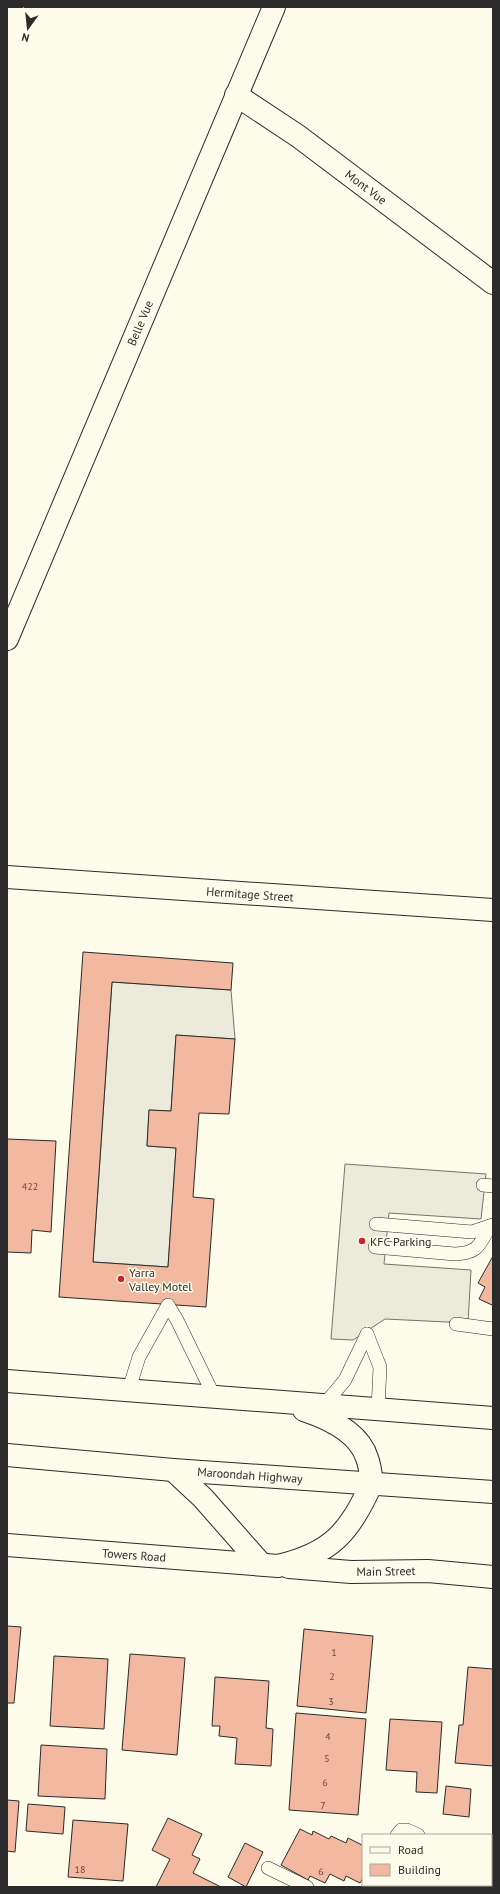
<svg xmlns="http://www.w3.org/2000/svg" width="500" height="1894" viewBox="0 0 500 1894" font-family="'PT Sans',sans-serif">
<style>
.parking{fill:#eceadb;stroke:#74746e}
.building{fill:#f2b8a0;stroke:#2b2b2b}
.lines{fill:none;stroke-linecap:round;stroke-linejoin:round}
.service-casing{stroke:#2b2b2b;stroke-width:14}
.minor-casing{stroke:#2b2b2b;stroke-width:24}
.trunk-casing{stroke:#2b2b2b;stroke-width:24}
.service{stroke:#fdfbea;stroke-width:13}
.minor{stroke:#fdfbea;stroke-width:22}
.trunk{stroke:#fdfbea;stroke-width:22}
.poi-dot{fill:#c62828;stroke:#fdfbea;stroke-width:1.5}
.labels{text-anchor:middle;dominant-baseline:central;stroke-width:3;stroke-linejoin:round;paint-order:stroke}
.number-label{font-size:10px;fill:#5d4e48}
.street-label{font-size:12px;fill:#2b2b2b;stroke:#fdfbea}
.poi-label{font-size:12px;fill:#2b2b2b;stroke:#fdfbea;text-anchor:start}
</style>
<rect width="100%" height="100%" fill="#fdfbea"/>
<g class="parking">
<polygon points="112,982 231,990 235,1039 176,1035 171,1111 149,1110 147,1146 176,1148 168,1267 93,1262"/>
<polygon points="345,1164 486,1174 481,1219 389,1213 384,1264 471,1270 468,1323 385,1319 353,1340 331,1339"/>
</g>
<g class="building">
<polygon points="83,952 233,963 231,990 112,982 93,1262 168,1267 176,1148 147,1146 149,1110 171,1111 176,1035 235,1039 229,1114 199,1113 193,1197 214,1199 206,1307 59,1297"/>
<polygon points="7,1139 56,1141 51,1232 32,1230 31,1253 7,1252"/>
<polygon points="493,1256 493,1302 492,1305 479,1299 485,1287 478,1283"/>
<polygon points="7,1626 21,1627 14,1703 7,1703"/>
<polygon points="304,1629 373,1636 366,1713 297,1706"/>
<polygon points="130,1654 185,1658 177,1755 122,1750"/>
<polygon points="54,1656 108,1659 104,1729 50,1726"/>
<polygon points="468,1667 493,1669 493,1766 455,1763 459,1725 463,1725"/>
<polygon points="215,1677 269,1681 266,1728 273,1729 271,1766 235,1764 237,1738 219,1736 220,1726 212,1726"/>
<polygon points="296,1713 366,1719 358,1815 289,1810"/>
<polygon points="390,1719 442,1722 437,1793 416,1792 417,1772 386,1770"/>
<polygon points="41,1745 107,1749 105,1799 38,1796"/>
<polygon points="446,1786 471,1789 469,1817 443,1814"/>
<polygon points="7,1800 19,1801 15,1852 7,1851"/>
<polygon points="28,1804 65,1807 63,1834 26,1831"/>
<polygon points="168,1818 202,1834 192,1855 200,1859 193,1873 221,1887 156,1887 170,1859 152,1850"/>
<polygon points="73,1820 128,1824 123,1881 68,1877"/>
<polygon points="300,1829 312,1835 313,1831 329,1839 331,1836 346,1843 348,1838 362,1845 363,1843 363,1878 360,1883 346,1876 344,1881 330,1874 325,1883 310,1876 308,1880 281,1865"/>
<polygon points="245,1843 263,1852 246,1887 228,1877"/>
<polygon points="402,1885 428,1885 427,1887 406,1887"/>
</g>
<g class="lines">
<defs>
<g id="service">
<polyline points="483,1185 493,1186"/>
<polyline points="376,1224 472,1232 493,1225"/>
<path d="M375,1247l80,7c24,-1 24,-9 35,-28"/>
<polyline points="456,1324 493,1329"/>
<polyline points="367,1334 380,1367 378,1409"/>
<polyline points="129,1389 139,1357 168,1305 177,1320 214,1396"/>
<polyline points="324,1405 345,1380 367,1334"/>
<polyline points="397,1835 401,1830 407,1830 418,1835"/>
<polyline points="268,1868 307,1887"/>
<polyline points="491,1879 493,1880"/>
<polyline points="371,1887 372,1885"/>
</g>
<g id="minor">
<polyline points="236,95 298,136 493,283"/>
<polyline points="7,639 274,7"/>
<polyline points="7,877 493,910"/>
<polyline points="173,1470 203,1498 261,1564"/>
<path d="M7,1545l271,21c55,-13 71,-34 94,-83"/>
<polyline points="289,1567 351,1572 428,1571 493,1577"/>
</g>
<g id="trunk">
<polyline points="7,1381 493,1418"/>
<path d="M304,1410c24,8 55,22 63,48 3,8 4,17 5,25"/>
<polyline points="7,1455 173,1470 493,1492"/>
</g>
</defs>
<use href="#service" class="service-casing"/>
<use href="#minor" class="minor-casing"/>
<use href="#trunk" class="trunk-casing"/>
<use href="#service" class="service"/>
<use href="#minor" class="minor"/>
<use href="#trunk" class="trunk"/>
</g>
<g class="poi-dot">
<circle cx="362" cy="1241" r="4"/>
<circle cx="121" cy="1279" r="4"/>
</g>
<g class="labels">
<g class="number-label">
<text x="30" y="1186">422</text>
<text x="334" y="1652">1</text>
<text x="332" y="1676">2</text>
<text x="331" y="1701">3</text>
<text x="328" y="1736">4</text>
<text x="327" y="1758">5</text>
<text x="325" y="1782">6</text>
<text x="323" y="1805">7</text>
<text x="80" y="1869">18</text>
<text x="321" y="1871">6</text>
</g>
<g class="street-label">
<text transform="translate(366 187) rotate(37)">Mont Vue</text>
<text transform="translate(140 323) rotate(-67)">Belle Vue</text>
<text transform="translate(250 894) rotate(4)">Hermitage Street</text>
<text transform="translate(250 1475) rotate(4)">Maroondah Highway</text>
<text transform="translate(134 1555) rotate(4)">Towers Road</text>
<text transform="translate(386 1571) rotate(-1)">Main Street</text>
</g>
<g class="poi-label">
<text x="370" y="1241">KFC Parking</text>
<text x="129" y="1272">Yarra<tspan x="129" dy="14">Valley Motel</tspan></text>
</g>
</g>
<rect width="500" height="1894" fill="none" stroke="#2b2b2b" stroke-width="16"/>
<rect x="362" y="1834" width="130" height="52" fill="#fdfbea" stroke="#a9a89e"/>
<rect x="370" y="1847" width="20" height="6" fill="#fdfbea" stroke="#a9a89e"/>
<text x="398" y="1854" font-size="12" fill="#2b2b2b">Road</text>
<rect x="370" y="1864" width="20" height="12" fill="#f2b8a0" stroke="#a9a89e"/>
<text x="398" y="1874" font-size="12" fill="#2b2b2b">Building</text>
<g transform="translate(28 28) rotate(195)" stroke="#fdfbea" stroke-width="3" paint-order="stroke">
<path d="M0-3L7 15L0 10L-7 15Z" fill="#2b2b2b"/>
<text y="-6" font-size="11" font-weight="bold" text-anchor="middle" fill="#2b2b2b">N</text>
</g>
</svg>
